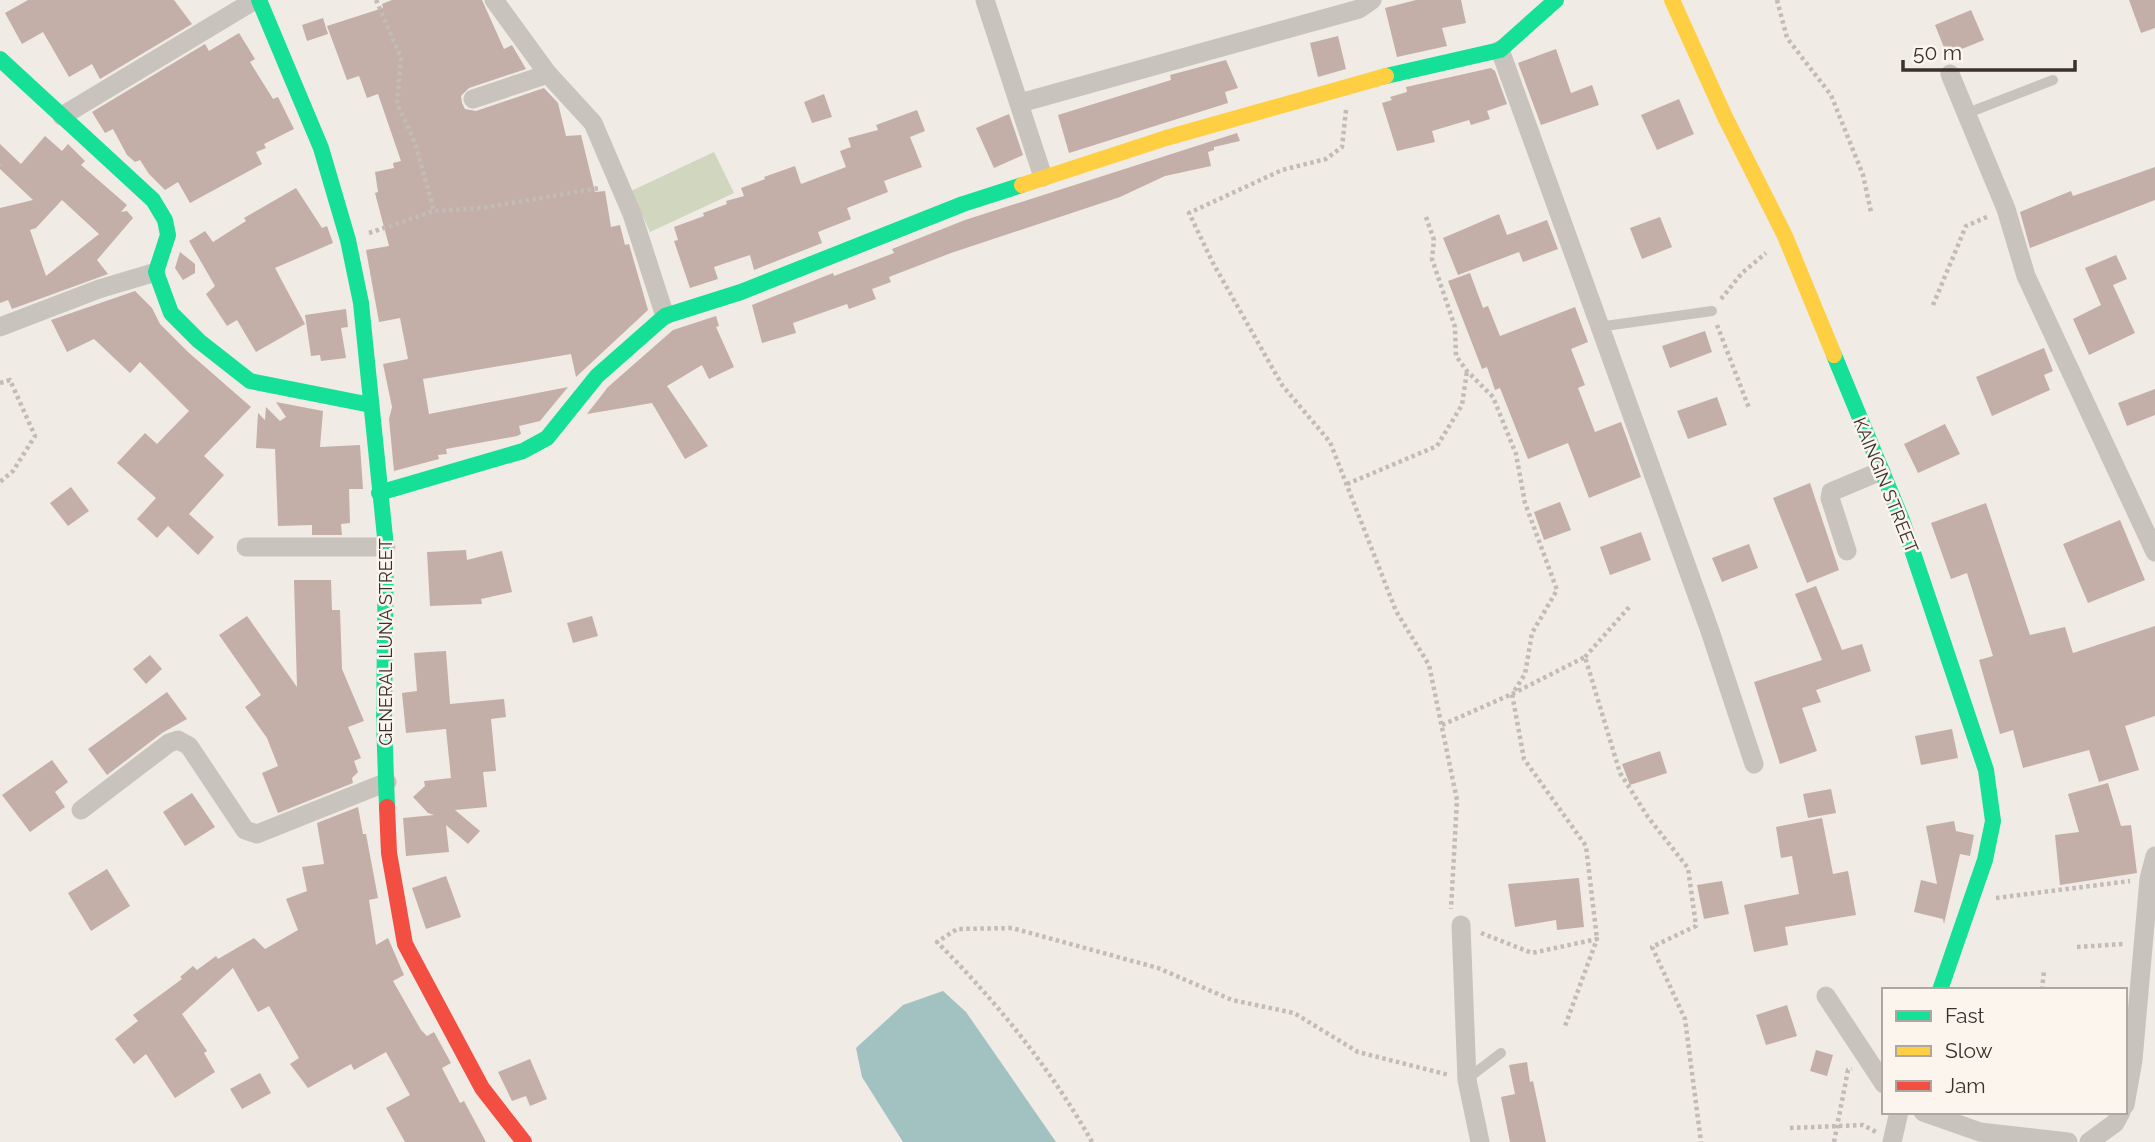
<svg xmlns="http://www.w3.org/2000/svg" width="2155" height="1142" viewBox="0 0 2155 1142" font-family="Raleway,sans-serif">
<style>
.green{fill:#d1d6bf}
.water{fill:#a1c2c1}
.building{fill:#c3afa7;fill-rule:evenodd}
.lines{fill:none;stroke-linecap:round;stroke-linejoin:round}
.path{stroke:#c2bbb6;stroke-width:4.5;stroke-dasharray:3.5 3.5;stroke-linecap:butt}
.lane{stroke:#c9c3be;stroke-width:10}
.street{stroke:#c9c3be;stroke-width:19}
.fast{stroke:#16e098;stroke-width:16}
.slow{stroke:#ffcf43;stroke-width:16}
.jam{stroke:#f24e42;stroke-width:16}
.labels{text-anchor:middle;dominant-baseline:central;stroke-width:5;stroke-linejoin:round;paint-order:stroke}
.street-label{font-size:18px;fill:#3b302b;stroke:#fbf5ee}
</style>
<rect width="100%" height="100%" fill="#f0ebe5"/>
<polygon class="green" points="714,152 734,193 650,232 631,191"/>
<polygon class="water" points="943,991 966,1012 1056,1142 903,1142 862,1077 856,1048 903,1005"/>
<g class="building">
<polygon points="28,0 174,0 192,24 100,79 92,64 69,77 43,32 22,44 5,13"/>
<polygon points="392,0 482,0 504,49 512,45 526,69 469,88 461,96 462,103 465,109 476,111 544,88 558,103 566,136 581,135 595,192 605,191 611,227 620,225 625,245 629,244 648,310 576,377 571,354 423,379 429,414 568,387 540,421 519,426 521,434 517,436 446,449 447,454 438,455 439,459 394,471 389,419 392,407 383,364 408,359 400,318 379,322 366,250 389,246 375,193 378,192 375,172 394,168 393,163 401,161 378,94 367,98 359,76 347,80 327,26 383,8 382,4"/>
<polygon points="1416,0 1461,0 1466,23 1442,28 1447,46 1397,57 1385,8"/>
<polygon points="2129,0 2155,0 2155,28 2141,33"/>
<polygon points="1971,10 1984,40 1947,55 1935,25"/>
<polygon points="323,18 328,34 307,41 302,25"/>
<polygon points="239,33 255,59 250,62 273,99 278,97 294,129 264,144 266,148 256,152 262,164 190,203 178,182 165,190 149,174 140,160 135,162 127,155 113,129 105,133 92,112 205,44 209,51"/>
<polygon points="1338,36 1346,69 1318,77 1310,43"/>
<polygon points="1556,49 1571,93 1592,85 1599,105 1541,125 1518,63"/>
<polygon points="1226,60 1238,88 1225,92 1228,103 1069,153 1058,115 1171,80 1170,75"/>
<polygon points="1491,68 1495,71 1507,104 1487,111 1490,119 1471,125 1469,120 1432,131 1435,142 1397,151 1382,103 1392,100 1390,97 1407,92 1406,87"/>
<polygon points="824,94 832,117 812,123 804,102"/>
<polygon points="1679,99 1694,134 1657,150 1641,115"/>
<polygon points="917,110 925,131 910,137 922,167 884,181 888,192 847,208 851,219 818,232 822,243 754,270 750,255 714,267 718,279 690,288 674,241 678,240 674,227 704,216 703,213 727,204 726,201 744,196 741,188 765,179 764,177 795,166 801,184 846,167 840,151 851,147 848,138 878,130 876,125"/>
<polygon points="1009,114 1023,155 994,168 976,128"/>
<polygon points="1237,133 1240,141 1214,147 1214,150 1208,152 1211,166 1165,176 1120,197 951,253 889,277 891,282 872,289 876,299 849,309 847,304 793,323 796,333 762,343 752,305 833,273 834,276 894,253 892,249 965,220"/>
<path d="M45,136l17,15 6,-7 17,17 -4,4 46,40 -6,7 6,-1 6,7 -36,42 11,14 -96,35 -4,-9 -8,3v-95l33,-8 -33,-31v-25l21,20zM62,200l37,34 -53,42 -16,-46 6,-2z"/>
<polygon points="2155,167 2155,200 2030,248 2020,212 2071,191 2073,196"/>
<polygon points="296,188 322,228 327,226 333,243 275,268 305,324 256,352 237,320 227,326 206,294 215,286 189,241 205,231 213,242 246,221 244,218"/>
<polygon points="1499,214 1507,235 1547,220 1558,249 1523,262 1519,252 1458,275 1443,238"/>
<polygon points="1660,217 1672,247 1642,259 1630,228"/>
<polygon points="180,252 195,264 195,273 183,280 175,268"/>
<polygon points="2116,255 2127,279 2113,285 2135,333 2089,355 2073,319 2101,305 2085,268"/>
<polygon points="1470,273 1483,308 1488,306 1500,336 1575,307 1588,342 1571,349 1585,385 1578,388 1595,432 1621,422 1641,477 1589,498 1568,443 1528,459 1500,388 1495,390 1487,367 1482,369 1448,281"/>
<polygon points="135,291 152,308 160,324 188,352 251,407 204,456 224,475 189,514 214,537 198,555 168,526 157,538 137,519 156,498 117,463 145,433 157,444 189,411 140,362 130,373 94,339 67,352 51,320"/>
<polygon points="346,309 348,327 341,328 346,358 321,361 320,355 311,356 305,315"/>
<polygon points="716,316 719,326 716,327 734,367 709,379 702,365 667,386 708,446 685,459 652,403 587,414 608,387 673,330"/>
<polygon points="1705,331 1712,352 1670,368 1662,346"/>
<polygon points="2044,348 2053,371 2044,375 2050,390 1992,416 1976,377"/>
<polygon points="2155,389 2155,415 2127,426 2118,403"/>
<polygon points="1717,397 1727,425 1688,439 1677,411"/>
<polygon points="276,402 323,411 320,447 360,445 363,489 349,489 350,523 341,524 342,535 312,535 312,525 278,526 275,449 256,448 258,413 265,420 266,407 280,421 286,417"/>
<polygon points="1945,424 1960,454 1918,473 1904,444"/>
<polygon points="1810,483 1839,570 1807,583 1773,498"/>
<polygon points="71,487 89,511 68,526 50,503"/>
<polygon points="1560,502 1571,530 1544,540 1534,512"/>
<polygon points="1986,503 2030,635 2065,627 2073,653 2155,626 2155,716 2125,726 2139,770 2099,782 2089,750 2023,768 2013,730 2000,734 1979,660 1993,656 1967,573 1951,579 1931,523"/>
<polygon points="2120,520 2145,580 2088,603 2063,544"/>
<polygon points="1641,532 1651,560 1610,575 1600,547"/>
<polygon points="1749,544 1758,568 1722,582 1712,558"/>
<polygon points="466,550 467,560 502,551 512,592 481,599 482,604 430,606 427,552"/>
<polygon points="294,580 331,580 332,610 340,610 342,669 364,721 348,727 361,758 354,761 358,772 352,778 353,783 278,813 262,773 278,766 267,738 245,707 261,695 219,635 247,616 297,687"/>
<polygon points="1816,586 1842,650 1862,644 1871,671 1816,690 1821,702 1802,708 1817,751 1780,764 1754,682 1822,660 1795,594"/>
<polygon points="592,616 598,636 573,643 567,623"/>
<polygon points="446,651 450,704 504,699 506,717 491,719 496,771 483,772 487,807 455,810 480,831 468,844 446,825 449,852 406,856 403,818 434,815 428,813 413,797 425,786 424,781 451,778 446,729 406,733 402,693 417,691 414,653"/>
<polygon points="150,655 162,669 146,684 133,669"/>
<polygon points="167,692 187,719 162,733 107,775 88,749"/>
<polygon points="1952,729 1958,758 1921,765 1915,736"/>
<polygon points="1660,751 1667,773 1630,785 1622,764"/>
<polygon points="52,760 68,782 55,792 65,807 30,832 2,795"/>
<polygon points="2108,783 2121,826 2131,825 2137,873 2060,885 2055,835 2079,832 2068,794"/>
<polygon points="1831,789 1836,813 1808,818 1803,794"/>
<polygon points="192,793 215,827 185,846 163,812"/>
<polygon points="358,807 363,834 366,834 378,898 369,900 376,945 388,938 404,975 393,981 421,1030 427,1036 434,1032 451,1063 442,1068 460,1103 464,1101 486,1142 405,1142 386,1108 410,1095 386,1052 354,1070 351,1064 308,1088 290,1064 299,1058 269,1006 258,1012 233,968 182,1014 207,1051 204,1053 215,1072 175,1098 146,1054 134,1064 115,1039 138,1021 133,1015 182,979 180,977 193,966 197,970 216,956 218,959 254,938 265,949 298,930 286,899 307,891 302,867 324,864 317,823"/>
<polygon points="1822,818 1833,874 1848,871 1856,915 1785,927 1788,945 1754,952 1744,905 1799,894 1792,856 1781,858 1776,827"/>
<polygon points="1954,821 1956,831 1974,835 1970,856 1960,854 1944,924 1943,919 1914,912 1921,880 1937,884 1926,826"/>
<polygon points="107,869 130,906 91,931 68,893"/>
<polygon points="446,876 461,917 426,929 412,888"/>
<polygon points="1579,878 1584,927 1557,930 1556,920 1515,927 1508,884"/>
<polygon points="1722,881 1729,914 1704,919 1697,885"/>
<polygon points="1787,1005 1797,1036 1766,1045 1756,1015"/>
<polygon points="1816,1050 1833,1055 1827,1076 1810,1071"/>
<polygon points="530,1059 547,1099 530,1106 526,1096 512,1101 498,1072"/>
<polygon points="1527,1062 1530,1082 1533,1081 1546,1142 1510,1142 1501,1097 1515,1094 1509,1065"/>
<polygon points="260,1073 271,1093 242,1109 230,1089"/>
</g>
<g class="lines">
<g class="path">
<polyline points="376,0 401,58 397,103 415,143 434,211 482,208 599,188"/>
<polyline points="1777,0 1787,38 1831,95 1863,175 1871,212"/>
<polyline points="1346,110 1342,147 1326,159 1282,170 1189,213 1213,263 1282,385 1330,442 1396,611 1429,665 1457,800 1451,909"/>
<polyline points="0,165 1,164"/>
<polyline points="1426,217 1434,240 1432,259 1455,327 1456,356 1467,371 1493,397 1516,454 1525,503 1557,590 1532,633 1525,674 1513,693"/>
<polyline points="369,233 434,211"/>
<polyline points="1721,299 1742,273 1766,253"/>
<polyline points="1933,305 1966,226 1989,216"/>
<polyline points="1717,325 1749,408"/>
<polyline points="0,383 10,380 35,436 13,471 0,482"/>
<polyline points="1347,484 1437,446 1462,405 1467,371"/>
<polyline points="1585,657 1631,605"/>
<polyline points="1512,694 1585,657 1620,773 1648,817 1688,868 1696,926 1652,947 1685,1019 1701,1142"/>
<polyline points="1442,725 1512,694 1524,759 1586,846 1597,939"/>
<polyline points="1996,898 2130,881"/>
<polyline points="1481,933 1532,953 1597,939 1565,1026"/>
<polyline points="2077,947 2124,944"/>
<polyline points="2042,990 2044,971"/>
<polyline points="1790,1128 1863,1125 1876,1132"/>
<path d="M1092,1142c-41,-73 -96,-141 -155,-200l20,-13 55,-1 146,40 74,32 62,13 64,39 91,23"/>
<polyline points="1834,1142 1848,1070 1852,1069"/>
</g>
<g class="lane">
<polyline points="1965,114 2053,80"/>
<polyline points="1598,327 1712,311"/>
<polyline points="1467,1079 1501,1053"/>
</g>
<g class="street">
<polyline points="494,0 548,74 593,123 632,214 665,316"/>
<polyline points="985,0 1043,177"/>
<polyline points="1500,50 1710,631 1754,764"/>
<polyline points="1950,74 2006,209 2026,276 2155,552"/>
<polyline points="473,99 548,74"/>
<polyline points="1020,103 1359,9 1372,0"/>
<polyline points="62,116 255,0"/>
<polyline points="0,327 99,289 156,272"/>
<polyline points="246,547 386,547"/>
<polyline points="1847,551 1830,498 1831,492 1881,471"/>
<polyline points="81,810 169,743 178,740 189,746 245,830 257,834 387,782"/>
<polyline points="1461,925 1467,1080 1480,1142"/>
<polyline points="1826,996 1884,1084"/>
<polyline points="2125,1105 2133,1060 2149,879 2155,856"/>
<polyline points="1923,1112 1980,1132 2068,1142"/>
<polyline points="1892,1142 1899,1112"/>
<polyline points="2089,1142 2115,1123 2121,1112"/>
</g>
<g class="fast">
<polyline points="259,0 321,148 348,240 361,303 386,547 384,721 387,807"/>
<polyline points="0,59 153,200 165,220 168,235 156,272 171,313 199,341 250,381 371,405"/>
<polyline points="1386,76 1500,50 1556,0"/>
<polyline points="1834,355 1902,520 1986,770 1993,821 1985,860 1940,990"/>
<polyline points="379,493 523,451 547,438 597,376 665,316 741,292 963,204 1022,185"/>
</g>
<g class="slow">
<polyline points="1672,0 1725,117 1785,236 1834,355"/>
<polyline points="1022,185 1166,138 1386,76"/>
</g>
<polyline class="jam" points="387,807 389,853 405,944 482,1088 524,1142"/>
</g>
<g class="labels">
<g class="street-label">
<text transform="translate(1886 485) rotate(68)">KAINGIN STREET</text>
<text transform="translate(385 642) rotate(-90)">GENERAL LUNA STREET</text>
</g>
</g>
<rect x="1882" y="988" width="245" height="126" fill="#fbf5ee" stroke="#aea6a0" stroke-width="2"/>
<rect x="1896" y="1011" width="35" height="10" fill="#16e098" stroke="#aea6a0" stroke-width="2"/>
<text x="1945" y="1023" font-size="21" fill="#3b302b">Fast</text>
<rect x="1896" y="1046" width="35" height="10" fill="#ffcf43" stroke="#aea6a0" stroke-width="2"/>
<text x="1945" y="1058" font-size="21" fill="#3b302b">Slow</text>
<rect x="1896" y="1081" width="35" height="10" fill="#f24e42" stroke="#aea6a0" stroke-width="2"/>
<text x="1945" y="1093" font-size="21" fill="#3b302b">Jam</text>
<path d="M1903 60v10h172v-10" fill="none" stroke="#3b302b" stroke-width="3.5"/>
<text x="1913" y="60" font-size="21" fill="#3b302b" stroke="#fbf5ee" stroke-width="5" paint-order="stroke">50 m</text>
</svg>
